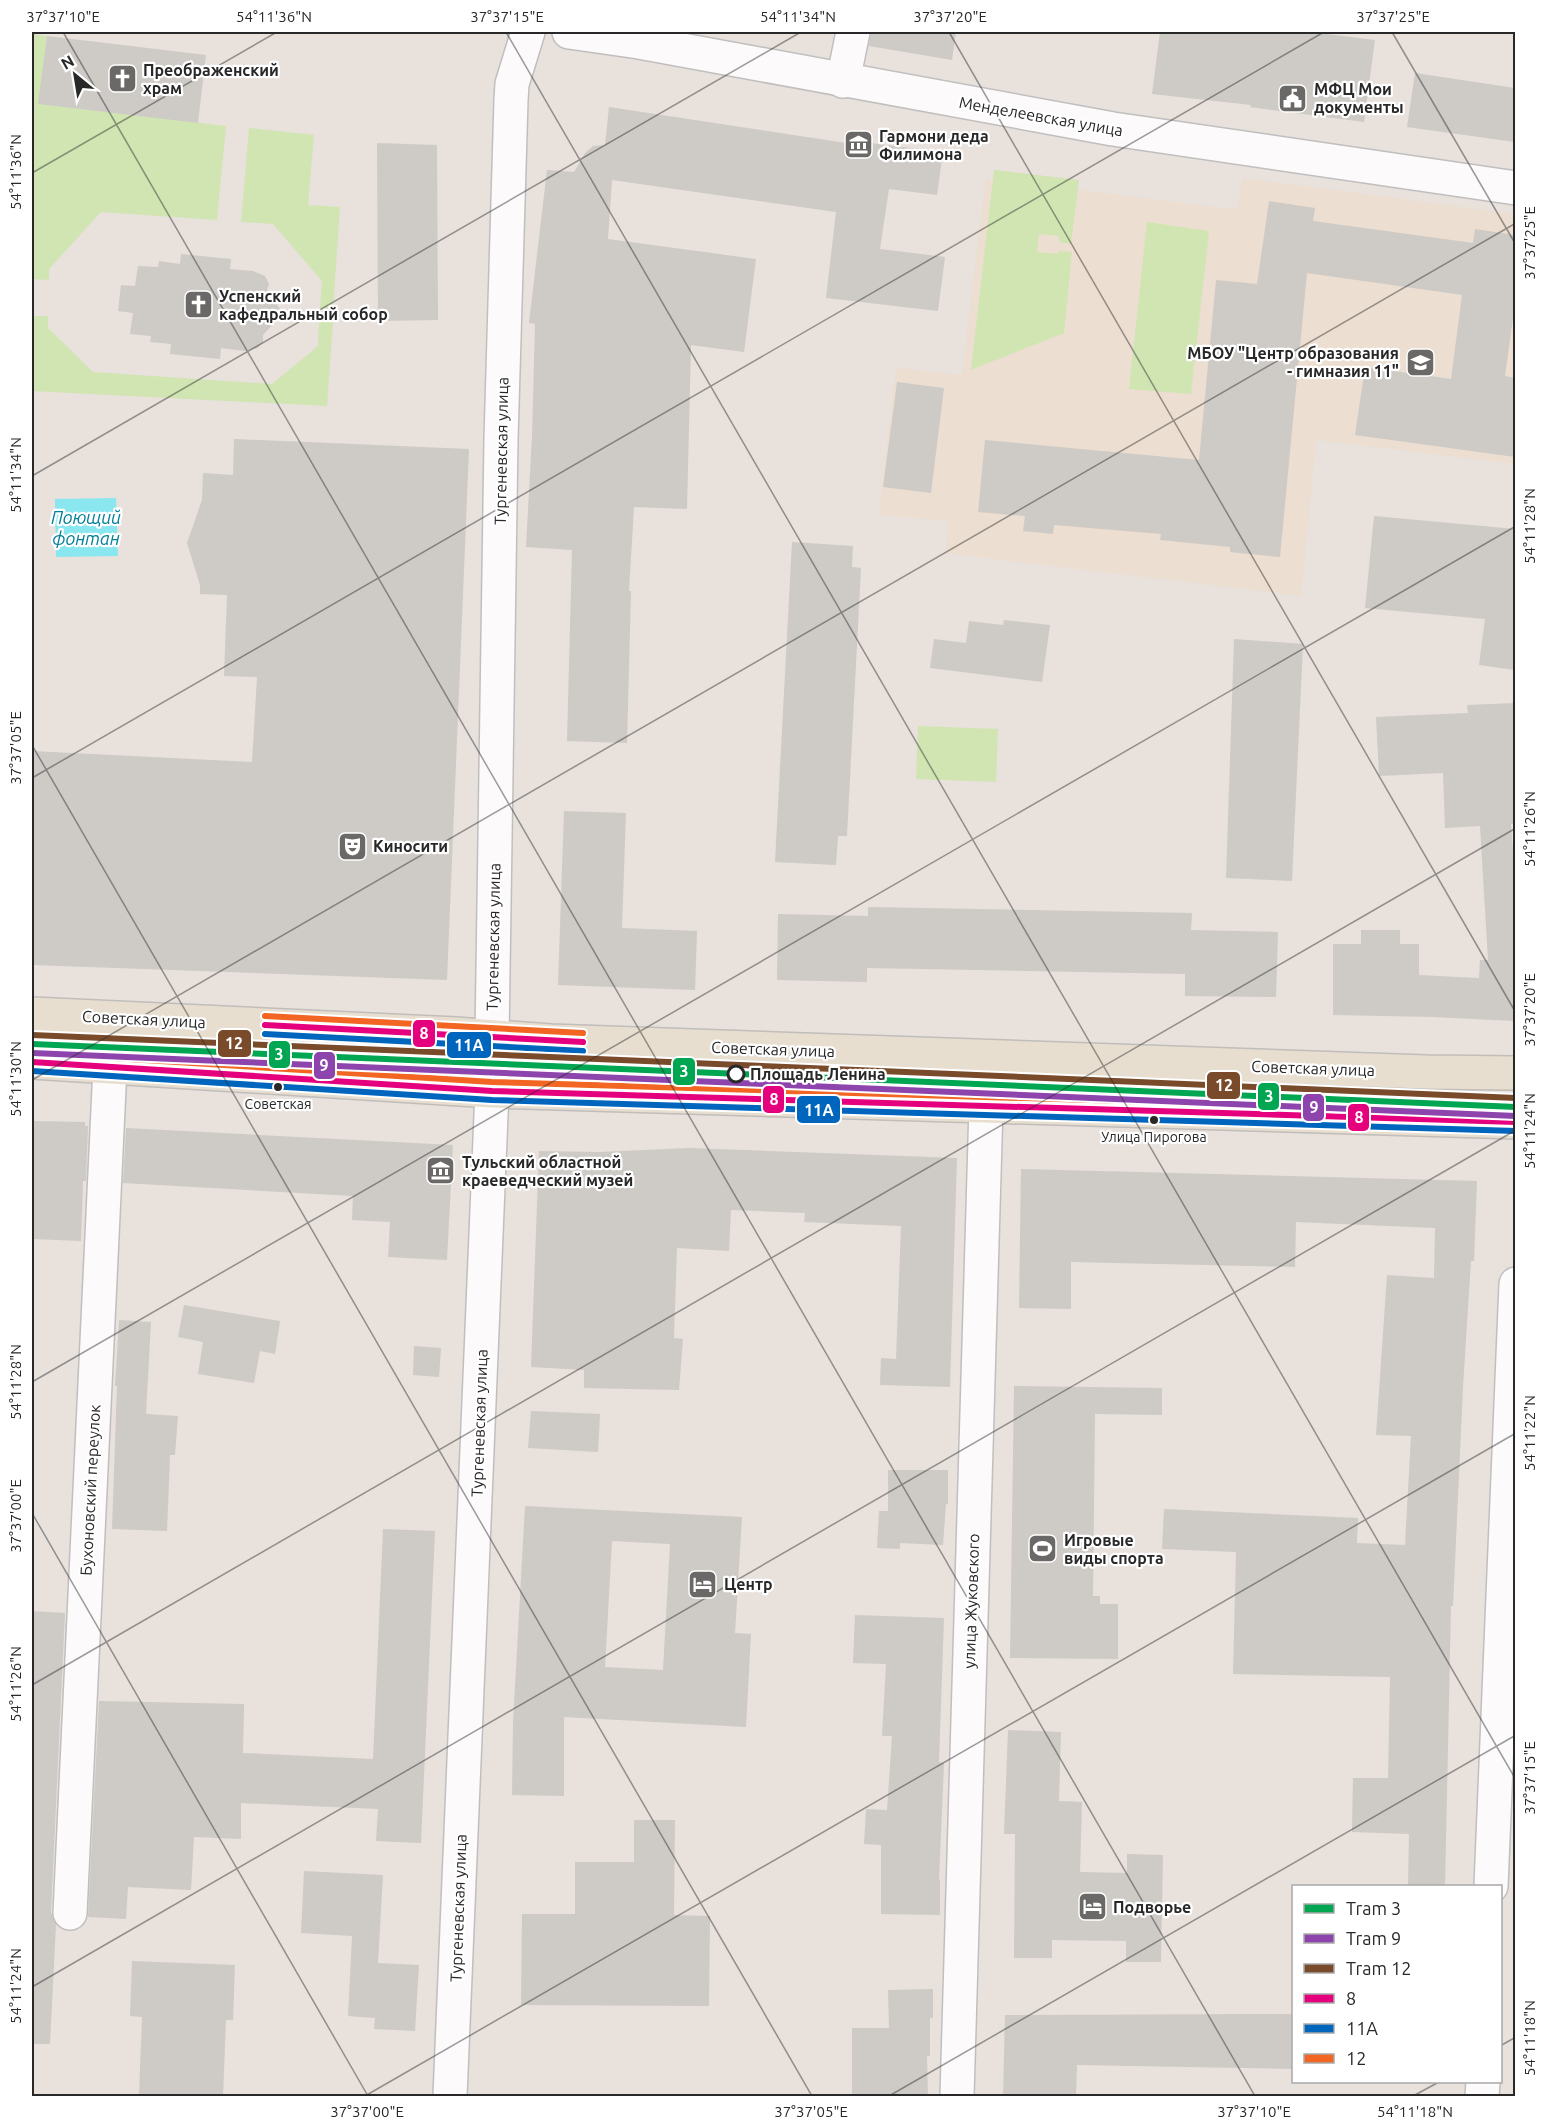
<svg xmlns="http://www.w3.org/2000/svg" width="1547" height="2128" viewBox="0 0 1547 2128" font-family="Ubuntu,sans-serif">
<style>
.education{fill:#ecded0}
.green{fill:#d0e5b2}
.water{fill:#8ae7ef}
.building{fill:#cecac6;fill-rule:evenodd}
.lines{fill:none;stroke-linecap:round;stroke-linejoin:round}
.minor-casing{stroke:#c0bfbf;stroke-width:36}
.primary-casing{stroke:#c0bdbb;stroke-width:36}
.minor{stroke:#fcfafa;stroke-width:33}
.primary{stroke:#e7ded0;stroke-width:33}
.bus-1-casing{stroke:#fff;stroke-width:10}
.bus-2-casing{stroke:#fff;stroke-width:10}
.bus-3-casing{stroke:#fff;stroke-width:10}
.bus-1{stroke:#e5007d;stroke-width:6}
.bus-2{stroke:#0065bd;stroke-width:6}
.bus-3{stroke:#f26522;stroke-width:6}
.tram-1-casing{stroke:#fff;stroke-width:10}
.tram-2-casing{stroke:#fff;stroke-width:10}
.tram-3-casing{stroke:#fff;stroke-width:10}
.tram-1{stroke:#00a651;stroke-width:6}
.tram-2{stroke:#8e44ad;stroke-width:6}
.tram-3{stroke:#7a4b2a;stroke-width:6}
.ticks{fill:none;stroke:#282828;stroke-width:1.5;stroke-opacity:0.45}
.stop-dot{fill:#fff;stroke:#282828;stroke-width:3}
.bus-dot{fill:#282828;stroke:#fff;stroke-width:2}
.labels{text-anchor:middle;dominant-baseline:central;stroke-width:4.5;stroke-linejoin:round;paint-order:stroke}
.bus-label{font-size:14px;fill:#282828;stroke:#fff}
.poi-label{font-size:16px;font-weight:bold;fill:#282828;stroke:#fff;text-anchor:start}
.street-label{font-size:16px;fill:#282828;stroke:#fff}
.stop-label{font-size:16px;font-weight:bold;fill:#282828;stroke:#fff;text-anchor:start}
.water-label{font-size:18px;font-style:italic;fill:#04809a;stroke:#fff}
.line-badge{stroke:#fff;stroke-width:2}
.badge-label{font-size:16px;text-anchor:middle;font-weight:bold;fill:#fff}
.neatline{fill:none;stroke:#282828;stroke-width:2}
.ticks-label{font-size:15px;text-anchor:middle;fill:#282828}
</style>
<rect width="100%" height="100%" fill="#e8e1dc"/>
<polygon class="education" points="986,178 1237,210 1243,178 1515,214 1515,464 1316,440 1301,596 946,553 949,521 879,515 896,368 962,375"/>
<g class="green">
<polygon points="32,34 47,36 39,104 226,126 217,220 101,212 49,269 49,280 32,279"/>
<polygon points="249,128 314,135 308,205 340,207 333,309 320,308 322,281 273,224 241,222"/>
<polygon points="994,170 1079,180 1071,244 1059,242 1059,236 1039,234 1037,252 1058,254 1059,251 1072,252 1064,333 971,370"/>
<polygon points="1147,222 1209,231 1191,394 1129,389"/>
<polygon points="32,316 48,316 48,328 93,372 272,384 318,346 319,320 333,321 327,406 32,391"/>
<polygon points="918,726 998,729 996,782 916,779"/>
</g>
<polygon class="water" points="116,498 118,556 56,557 55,499"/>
<g class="building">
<polygon points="871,32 956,32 952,60 869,46"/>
<polygon points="1160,32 1311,32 1375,40 1364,122 1250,107 1251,105 1152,94"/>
<polygon points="47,36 206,55 198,123 38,104"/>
<polygon points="1415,73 1515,88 1515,142 1407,127"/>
<polygon points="609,107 846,143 847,140 943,152 937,195 889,189 880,249 945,257 938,311 826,298 836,212 612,180 608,239 756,259 744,352 691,345 687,509 634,507 629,591 631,591 627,743 567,741 572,550 526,547 532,436 535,324 529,323 547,170 574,172 585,153 593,146 605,145"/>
<polygon points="377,143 437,145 438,320 378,321"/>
<polygon points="1269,201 1315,208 1313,221 1473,243 1475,229 1515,235 1515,303 1505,376 1515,378 1515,457 1355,435 1365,367 1451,379 1462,295 1307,273 1280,557 1230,552 1230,547 1160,540 1161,534 1054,525 1053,534 1023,531 1025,516 978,512 985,440 1199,460 1216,280 1257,284"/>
<polygon points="181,254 231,259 230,269 253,271 265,276 269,284 267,290 280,309 280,314 278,319 263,335 263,342 258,348 245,351 221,348 220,359 170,354 171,344 150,342 151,336 130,334 133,313 118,311 121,285 135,286 138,266 158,267 159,261 180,264"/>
<polygon points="897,382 944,388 931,493 883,487"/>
<polygon points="234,439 469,449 447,980 32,965 32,751 252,762 257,677 224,676 227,595 200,594 200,585 187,543 202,500 203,473 233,475"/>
<polygon points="1374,516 1515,529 1515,670 1479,665 1485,619 1365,608"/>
<polygon points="792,542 853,546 852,567 861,568 847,836 838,836 836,865 775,862"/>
<polygon points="1004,620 1050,625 1042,682 930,668 934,639 966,643 969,621 1003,625"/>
<polygon points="1234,639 1303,644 1292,881 1226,878"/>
<polygon points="1515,703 1515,824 1511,824 1515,879 1515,1021 1433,1017 1333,1015 1333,944 1361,944 1361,930 1400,930 1400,944 1419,944 1419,975 1479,978 1480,960 1488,960 1480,826 1445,828 1443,773 1379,776 1376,717 1468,713 1467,705"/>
<polygon points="564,811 626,813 622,928 697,931 695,990 558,985"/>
<polygon points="868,907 1192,913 1191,930 1278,932 1276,997 1185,996 1185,974 867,968 867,982 777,980 778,914 868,916"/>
<polygon points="32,1121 85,1122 85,1126 88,1126 86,1181 83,1181 81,1241 32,1239"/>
<polygon points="126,1128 453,1145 447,1260 388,1257 390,1222 352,1220 353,1196 123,1183"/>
<polygon points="689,1148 957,1158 950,1387 880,1385 881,1358 896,1359 901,1226 804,1222 805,1213 731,1210 729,1251 677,1248 674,1338 683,1339 679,1390 584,1388 584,1370 531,1367 539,1151 599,1152"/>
<polygon points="1021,1169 1477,1181 1474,1261 1471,1261 1463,1387 1453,1606 1451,1606 1445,1887 1408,1887 1409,1834 1352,1832 1353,1778 1388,1778 1390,1677 1233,1674 1236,1552 1162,1549 1164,1509 1358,1518 1357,1543 1405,1545 1411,1436 1376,1435 1387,1275 1434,1278 1435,1228 1296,1222 1295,1267 1071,1262 1071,1309 1019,1308"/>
<polygon points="184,1305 280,1321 275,1354 260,1351 254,1383 198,1374 203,1342 178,1337"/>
<polygon points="119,1320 151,1322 146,1414 178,1416 175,1455 170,1455 167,1531 112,1529 117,1386 115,1386"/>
<polygon points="414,1346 441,1348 439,1377 413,1375"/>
<polygon points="1014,1386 1162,1388 1162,1415 1095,1414 1093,1596 1100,1596 1100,1604 1118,1604 1118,1659 1010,1658"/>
<polygon points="531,1411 600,1414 598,1452 528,1448"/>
<polygon points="888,1470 948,1470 948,1504 946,1504 943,1545 900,1543 900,1549 877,1548 879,1511 888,1511"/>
<path d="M525,1506l217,11 -7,116 16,1 -5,93 -182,-10v79l-52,-1 1,-73zM612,1541l58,3 -7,126 -58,-3z"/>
<polygon points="383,1529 435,1531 421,1843 376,1841 378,1809 241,1803 241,1839 194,1837 191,1890 128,1887 126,1919 88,1917 99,1701 244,1704 243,1753 373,1759"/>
<polygon points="32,1611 65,1613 51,1912 56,1924 50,2044 32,2044"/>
<polygon points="855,1615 944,1618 939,1762 944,1763 939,1880 940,1880 940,1915 881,1914 881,1845 864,1844 866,1809 887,1810 892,1736 882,1736 886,1664 853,1663"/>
<polygon points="1008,1730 1061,1732 1059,1801 1082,1802 1080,1872 1127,1873 1127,1854 1163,1855 1161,1962 1126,1962 1126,1941 1052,1940 1052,1958 1014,1958 1015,1834 1004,1834"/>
<polygon points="634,1820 675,1820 674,1915 710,1916 709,2006 521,2005 522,1914 575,1914 575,1862 634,1862"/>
<polygon points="304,1871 383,1875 378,1963 419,1965 415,2031 374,2029 375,2018 348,2016 352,1936 301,1933"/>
<polygon points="132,1961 235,1965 233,2020 226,2020 223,2097 139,2097 142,2017 130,2016"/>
<polygon points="933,1989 933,2018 930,2018 930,2056 927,2056 928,2097 852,2097 852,2028 889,2028 888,1990"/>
<polygon points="1293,2014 1293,2069 1077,2065 1076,2097 1003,2097 1005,2015"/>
</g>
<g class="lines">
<defs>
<g id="minor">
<polyline points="569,32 639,42 1113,129 1516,188"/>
<polyline points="843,81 853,32"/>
<polyline points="492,1038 501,439 511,100 512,84 528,32"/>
<polyline points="1491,1886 1516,1284"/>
<polyline points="70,1913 110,1067"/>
<polyline points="450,2096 492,1091"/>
<polyline points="957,2096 986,1106"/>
<polyline points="1482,2096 1483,2082"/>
</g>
<g id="primary">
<polyline points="32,1014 456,1034 551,1041 1426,1072 1516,1073"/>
<polyline points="32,1062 492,1091 1516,1122"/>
</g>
</defs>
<use href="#minor" class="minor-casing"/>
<use href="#primary" class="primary-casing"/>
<use href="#minor" class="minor"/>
<use href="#primary" class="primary"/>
<defs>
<g id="bus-1">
<polyline points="265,1025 583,1042"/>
<polyline points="32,1062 492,1091 1516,1122"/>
</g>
<g id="bus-2">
<polyline points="265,1034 583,1051"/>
<polyline points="32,1071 492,1100 1516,1131"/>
</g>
<g id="bus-3">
<polyline points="265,1016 583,1033"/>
<polyline points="33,1053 492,1082 1516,1113"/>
</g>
</defs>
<use href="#bus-1" class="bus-1-casing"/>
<use href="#bus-2" class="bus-2-casing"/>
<use href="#bus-3" class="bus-3-casing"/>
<use href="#bus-1" class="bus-1"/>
<use href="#bus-2" class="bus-2"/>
<use href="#bus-3" class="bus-3"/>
<defs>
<polyline id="tram-1" points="32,1044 1516,1107"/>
<polyline id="tram-2" points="32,1053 1516,1116"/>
<polyline id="tram-3" points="32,1035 1516,1098"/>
</defs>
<use href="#tram-1" class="tram-1-casing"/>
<use href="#tram-2" class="tram-2-casing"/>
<use href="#tram-3" class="tram-3-casing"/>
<use href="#tram-1" class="tram-1"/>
<use href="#tram-2" class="tram-2"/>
<use href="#tram-3" class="tram-3"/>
</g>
<path class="ticks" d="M63,32l1192,2064M506,32l1010,1748M949,32l567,981M1392,32l124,213M32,173l245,-141M32,476l769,-444M32,745l780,1351M32,778l1292,-746M32,1080l1484,-857M32,1382l1484,-856M32,1513l336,583M32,1685l1484,-857M32,1987l1484,-857M1500,2046l16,-9M365,2096l1151,-663M889,2096l627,-361M1413,2096l26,-14"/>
<defs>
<symbol id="church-square" viewBox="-11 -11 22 22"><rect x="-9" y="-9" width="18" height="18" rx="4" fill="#6b6967" stroke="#fff"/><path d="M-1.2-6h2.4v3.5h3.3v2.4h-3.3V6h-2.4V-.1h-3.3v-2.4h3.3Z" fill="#fff"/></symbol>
<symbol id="civic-square" viewBox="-11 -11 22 22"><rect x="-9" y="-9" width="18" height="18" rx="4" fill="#6b6967" stroke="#fff"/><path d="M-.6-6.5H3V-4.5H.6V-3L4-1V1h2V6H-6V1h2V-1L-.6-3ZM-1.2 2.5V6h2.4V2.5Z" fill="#fff"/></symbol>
<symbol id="museum-square" viewBox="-11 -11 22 22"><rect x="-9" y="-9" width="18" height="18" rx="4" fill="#6b6967" stroke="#fff"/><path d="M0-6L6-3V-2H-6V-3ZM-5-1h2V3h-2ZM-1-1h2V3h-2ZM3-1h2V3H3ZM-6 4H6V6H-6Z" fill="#fff"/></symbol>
<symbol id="school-square" viewBox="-11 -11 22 22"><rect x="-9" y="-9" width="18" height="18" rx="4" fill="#6b6967" stroke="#fff"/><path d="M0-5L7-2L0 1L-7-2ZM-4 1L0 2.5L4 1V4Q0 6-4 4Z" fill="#fff"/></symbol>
<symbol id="theatre-square" viewBox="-11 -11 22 22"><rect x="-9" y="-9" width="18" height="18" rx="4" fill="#6b6967" stroke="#fff"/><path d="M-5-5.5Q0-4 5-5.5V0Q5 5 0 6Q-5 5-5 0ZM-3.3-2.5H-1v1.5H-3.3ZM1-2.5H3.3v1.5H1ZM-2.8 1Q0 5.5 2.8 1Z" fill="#fff"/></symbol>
<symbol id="stadium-square" viewBox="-11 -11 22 22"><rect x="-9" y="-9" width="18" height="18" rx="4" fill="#6b6967" stroke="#fff"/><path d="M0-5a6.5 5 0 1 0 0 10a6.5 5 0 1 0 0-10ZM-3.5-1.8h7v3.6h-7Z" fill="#fff"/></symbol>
<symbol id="hotel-square" viewBox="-11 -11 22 22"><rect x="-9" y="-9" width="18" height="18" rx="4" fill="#6b6967" stroke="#fff"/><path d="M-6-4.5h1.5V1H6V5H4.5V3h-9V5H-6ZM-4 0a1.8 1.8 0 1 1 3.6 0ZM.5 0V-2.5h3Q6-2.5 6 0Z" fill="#fff"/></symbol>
</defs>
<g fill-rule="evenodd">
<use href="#church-square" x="106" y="62" width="33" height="33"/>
<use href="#civic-square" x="1276" y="82" width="33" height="33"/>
<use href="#museum-square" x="842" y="128" width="33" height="33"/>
<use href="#church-square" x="182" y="288" width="33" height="33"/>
<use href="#school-square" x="1404" y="346" width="33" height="33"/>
<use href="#theatre-square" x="336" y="830" width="33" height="33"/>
<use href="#museum-square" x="424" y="1154" width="33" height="33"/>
<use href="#stadium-square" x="1026" y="1532" width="33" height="33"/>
<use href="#hotel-square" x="686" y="1568" width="33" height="33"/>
<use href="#hotel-square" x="1076" y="1890" width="33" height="33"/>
</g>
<circle class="stop-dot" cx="736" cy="1074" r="8"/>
<g class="bus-dot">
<circle cx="278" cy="1087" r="5"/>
<circle cx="1154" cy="1120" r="5"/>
</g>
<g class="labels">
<g class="bus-label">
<text x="278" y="1104">Советская</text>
<text x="1154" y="1137">Улица Пирогова</text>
</g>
<g class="poi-label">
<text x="143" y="70">Преображенский<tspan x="143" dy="18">храм</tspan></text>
<text x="1314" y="89">МФЦ Мои<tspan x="1314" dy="18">документы</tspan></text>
<text x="879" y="136">Гармони деда<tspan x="879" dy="18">Филимона</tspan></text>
<text x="219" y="296">Успенский<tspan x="219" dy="18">кафедральный собор</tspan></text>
<text x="1399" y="353" text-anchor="end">МБОУ "Центр образования<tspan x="1399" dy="18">- гимназия 11"</tspan></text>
<text x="373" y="846">Киносити</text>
<text x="462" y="1162">Тульский областной<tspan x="462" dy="18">краеведческий музей</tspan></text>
<text x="1064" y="1540">Игровые<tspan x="1064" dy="18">виды спорта</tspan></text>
<text x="724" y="1584">Центр</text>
<text x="1113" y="1907">Подворье</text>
</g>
<g class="street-label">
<text transform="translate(1041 116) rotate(10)">Менделеевская улица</text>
<text transform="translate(501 451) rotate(-89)">Тургеневская улица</text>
<text transform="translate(493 937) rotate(-89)">Тургеневская улица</text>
<text transform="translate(144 1019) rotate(3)">Советская улица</text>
<text transform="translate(773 1049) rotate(2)">Советская улица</text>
<text transform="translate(1313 1068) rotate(2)">Советская улица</text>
<text transform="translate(479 1423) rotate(-88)">Тургеневская улица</text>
<text transform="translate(90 1490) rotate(-87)">Бухоновский переулок</text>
<text transform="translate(971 1601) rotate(-88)">улица Жуковского</text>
<text transform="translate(458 1908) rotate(-88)">Тургеневская улица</text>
</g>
<g class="stop-label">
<text x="750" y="1074">Площадь Ленина</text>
</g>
<g class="water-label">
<text x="86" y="517">Поющий<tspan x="86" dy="21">фонтан</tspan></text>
</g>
</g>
<g class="line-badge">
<rect x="412" y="1019" width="24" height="29" rx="6" fill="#e5007d"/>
<rect x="217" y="1029" width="35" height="29" rx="6" fill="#7a4b2a"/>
<rect x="446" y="1031" width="46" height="28" rx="6" fill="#0065bd"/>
<rect x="268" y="1040" width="23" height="29" rx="6" fill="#00a651"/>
<rect x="313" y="1051" width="23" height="29" rx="6" fill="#8e44ad"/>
<rect x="672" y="1057" width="24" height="29" rx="6" fill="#00a651"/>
<rect x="1206" y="1071" width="35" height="29" rx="6" fill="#7a4b2a"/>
<rect x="1257" y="1082" width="23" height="29" rx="6" fill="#00a651"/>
<rect x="762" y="1085" width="23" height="29" rx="6" fill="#e5007d"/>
<rect x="1302" y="1093" width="23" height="29" rx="6" fill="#8e44ad"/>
<rect x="796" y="1095" width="45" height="29" rx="6" fill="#0065bd"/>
<rect x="1347" y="1103" width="23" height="29" rx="6" fill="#e5007d"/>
</g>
<g class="badge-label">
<text x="424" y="1039">8</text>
<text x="234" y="1049">12</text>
<text x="469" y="1051">11А</text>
<text x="279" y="1060">3</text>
<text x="324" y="1071">9</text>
<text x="684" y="1077">3</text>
<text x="1224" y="1091">12</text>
<text x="1269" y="1102">3</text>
<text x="774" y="1105">8</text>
<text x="1314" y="1113">9</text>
<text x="819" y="1116">11А</text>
<text x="1359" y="1123">8</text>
</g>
<rect width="1547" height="2128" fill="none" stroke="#ffffff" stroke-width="66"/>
<rect x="1292" y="1885" width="210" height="198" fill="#ffffff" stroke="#a9a9a9" stroke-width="1.5"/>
<rect x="1304" y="1904" width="30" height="9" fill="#00a651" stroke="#a9a9a9" stroke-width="1.5"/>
<text x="1346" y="1915" font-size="18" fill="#282828">Tram 3</text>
<rect x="1304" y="1934" width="30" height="9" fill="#8e44ad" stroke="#a9a9a9" stroke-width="1.5"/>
<text x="1346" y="1945" font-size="18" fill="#282828">Tram 9</text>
<rect x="1304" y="1964" width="30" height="9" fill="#7a4b2a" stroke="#a9a9a9" stroke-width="1.5"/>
<text x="1346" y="1975" font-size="18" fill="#282828">Tram 12</text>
<rect x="1304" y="1994" width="30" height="9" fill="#e5007d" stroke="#a9a9a9" stroke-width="1.5"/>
<text x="1346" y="2005" font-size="18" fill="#282828">8</text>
<rect x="1304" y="2024" width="30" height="9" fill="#0065bd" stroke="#a9a9a9" stroke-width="1.5"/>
<text x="1346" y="2035" font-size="18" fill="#282828">11А</text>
<rect x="1304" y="2054" width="30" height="9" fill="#f26522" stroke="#a9a9a9" stroke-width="1.5"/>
<text x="1346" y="2065" font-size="18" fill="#282828">12</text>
<g transform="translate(75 75) rotate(330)" stroke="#ffffff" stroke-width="4.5" paint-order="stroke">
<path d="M0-4.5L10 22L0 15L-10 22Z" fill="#282828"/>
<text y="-9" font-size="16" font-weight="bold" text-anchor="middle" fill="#282828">N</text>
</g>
<rect x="33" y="33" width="1481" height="2062" class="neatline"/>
<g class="ticks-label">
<text x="63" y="22">37°37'10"E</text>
<text x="274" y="22">54°11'36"N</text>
<text x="507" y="22">37°37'15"E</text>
<text x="798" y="22">54°11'34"N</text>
<text x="950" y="22">37°37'20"E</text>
<text x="1393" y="22">37°37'25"E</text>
<text transform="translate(16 172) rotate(-90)" y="5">54°11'36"N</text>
<text transform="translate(1530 243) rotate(-90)" y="5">37°37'25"E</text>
<text transform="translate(16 475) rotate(-90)" y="5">54°11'34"N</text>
<text transform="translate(1530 526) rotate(-90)" y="5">54°11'28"N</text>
<text transform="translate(16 748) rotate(-90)" y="5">37°37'05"E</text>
<text transform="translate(1530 829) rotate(-90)" y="5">54°11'26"N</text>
<text transform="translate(1530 1010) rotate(-90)" y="5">37°37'20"E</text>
<text transform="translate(16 1079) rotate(-90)" y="5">54°11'30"N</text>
<text transform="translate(1530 1131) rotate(-90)" y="5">54°11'24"N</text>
<text transform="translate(16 1382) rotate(-90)" y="5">54°11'28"N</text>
<text transform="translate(1530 1433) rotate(-90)" y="5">54°11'22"N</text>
<text transform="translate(16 1516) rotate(-90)" y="5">37°37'00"E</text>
<text transform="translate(16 1684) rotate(-90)" y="5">54°11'26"N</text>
<text transform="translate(1530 1778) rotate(-90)" y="5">37°37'15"E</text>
<text transform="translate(16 1986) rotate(-90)" y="5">54°11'24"N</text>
<text transform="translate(1530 2038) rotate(-90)" y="5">54°11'18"N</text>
<text x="367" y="2117">37°37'00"E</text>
<text x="811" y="2117">37°37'05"E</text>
<text x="1254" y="2117">37°37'10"E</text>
<text x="1415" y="2117">54°11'18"N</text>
</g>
</svg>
